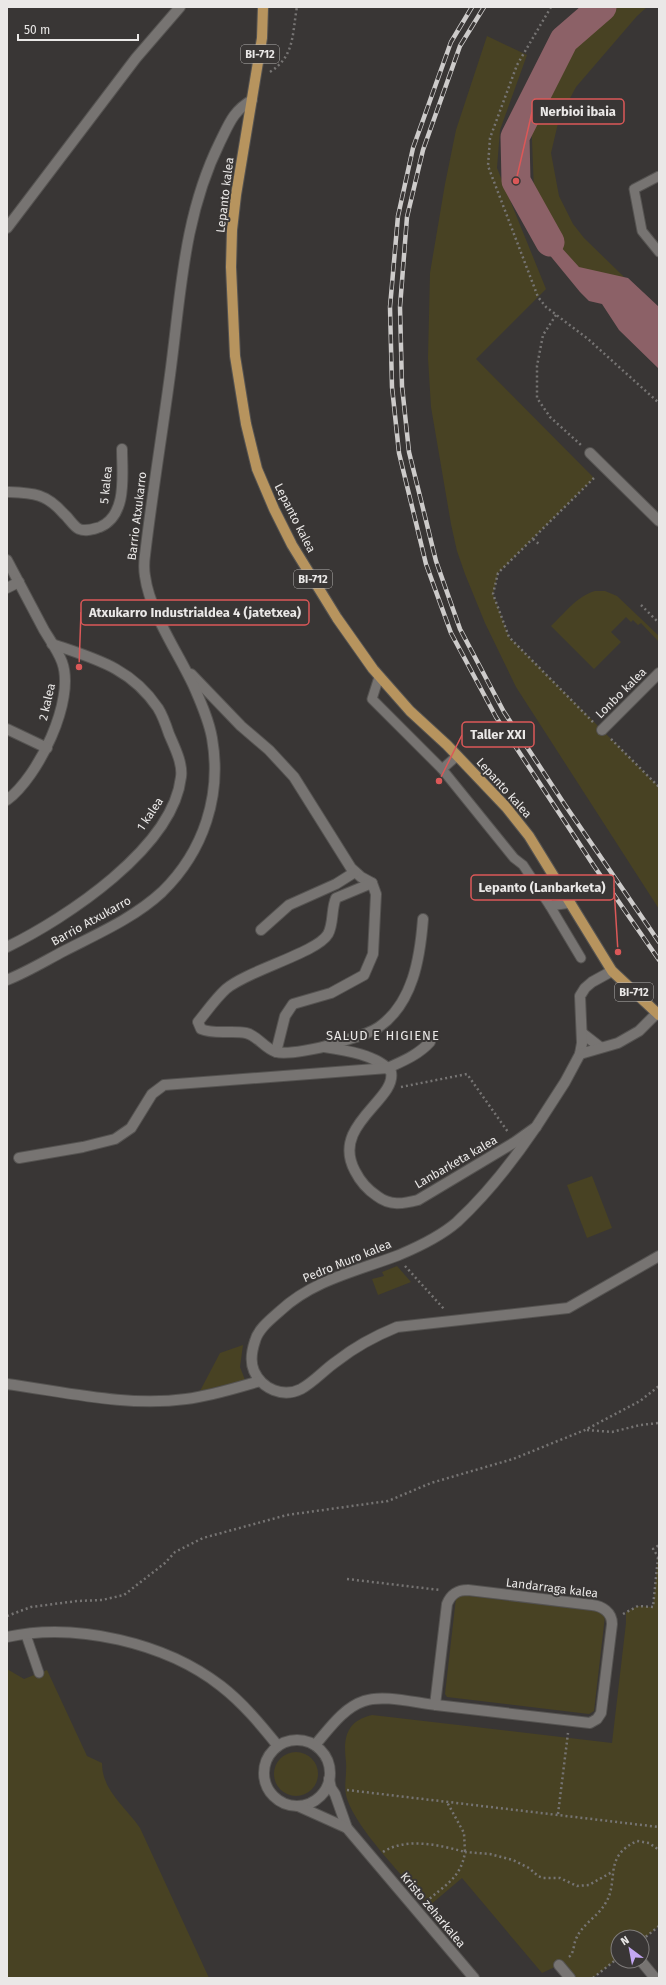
<svg xmlns="http://www.w3.org/2000/svg" width="666" height="1985" viewBox="0 0 666 1985" font-family="'Fira Sans',sans-serif">
<style>
.green{fill:#484223}
.water{fill:#8c6167}
.lines{fill:none;stroke-linecap:round;stroke-linejoin:round}
.river{stroke:#8c6167;stroke-width:29}
.lane-casing{stroke:#555351;stroke-width:11}
.street-casing{stroke:#555351;stroke-width:12}
.secondary-casing{stroke:#555351;stroke-width:12}
.primary-casing{stroke:#555351;stroke-width:12}
.path{stroke:#767473;stroke-width:2.5;stroke-dasharray:2 3;stroke-linecap:butt}
.lane{stroke:#777472;stroke-width:9}
.street{stroke:#777472;stroke-width:10}
.secondary{stroke:#777472;stroke-width:10}
.primary{stroke:#b7945e;stroke-width:10}
.rail-casing{stroke:#cdcbca;stroke-width:4.5}
.rail{stroke:#393635;stroke-width:3;stroke-dasharray:9;stroke-linecap:butt}
.labels{text-anchor:middle;dominant-baseline:central;stroke-width:4;stroke-linejoin:round;paint-order:stroke}
.shield{fill:#393635;stroke:#b5b3b2;stroke-width:1}
.shield-label{font-size:11px;font-weight:bold;fill:#eae8e7}
.street-label{font-size:12px;fill:#eae8e7;stroke:#393635}
.neighbourhood-label{font-size:13px;letter-spacing:1px;fill:#eae8e7;stroke:#393635}
.leader{fill:none;stroke:#db5858;stroke-width:1.5}
.callout-dot{fill:#db5858;stroke:#393635;stroke-width:1.5}
.callout{fill:#393635;stroke:#db5858;stroke-width:1.5}
.callout-label{font-size:13px;text-anchor:middle;font-weight:bold;fill:#eae8e7}
</style>
<rect width="100%" height="100%" fill="#393635"/>
<g class="green">
<polygon points="611,7 647,7 637,16 576,87 559,119 551,153 559,196 573,224 584,238 659,311 576,276 534,192 531,114 577,37"/>
<polygon points="487,36 527,55 500,130 497,168 546,289 476,359 594,478 498,573 493,594 509,637 659,787 659,909 516,687 485,623 465,574 457,551 451,524 431,407 428,358 430,273 445,184 456,130"/>
<path d="M595,591h10l12,5 42,40v6l-18,-19 -3,2 -5,-5 -2,2 -5,-5 -15,15 10,10 -27,27 -43,-43c14,-13 26,-30 44,-35z"/>
<polygon points="592,1176 612,1228 587,1238 567,1185"/>
<polygon points="397,1266 411,1282 378,1295 372,1279 384,1276 382,1272"/>
<polygon points="243,1345 240,1367 245,1380 200,1391 220,1353"/>
<path d="M658,1557l1,369 -17,14v-3h-24v21l-25,20h-23l-11,-13 -17,8 -80,-95 -33,28c-22,-26 -76,-80 -83,-111 -2,-11 1,-22 0,-33 -3,-24 0,-41 26,-47l240,28 14,-120v-11l12,-6 15,1z"/>
<polygon points="460,1595 602,1612 605,1616 594,1711 589,1714 447,1697 445,1694 456,1598"/>
<path d="M7,1669l17,10 23,-9 40,86 15,7c0,28 23,43 38,65l69,150h-202z"/>
<circle cx="296" cy="1774" r="22"/>
</g>
<polygon class="water" points="540,207 560,246 579,267 628,278 659,307 659,369 619,330 602,304 589,301 580,292 548,253 523,208"/>
<g class="lines">
<polyline class="river" points="550,242 516,181 515,137 564,40 602,7"/>
<defs>
<g id="lane">
<polyline points="659,176 634,189 642,231 659,252"/>
<polyline points="379,677 372,699 442,769 514,858 523,865 550,906 571,903"/>
<polyline points="442,769 457,756"/>
<polyline points="550,906 581,958"/>
<polyline points="26,1635 39,1673"/>
</g>
<g id="street">
<polyline points="7,228 136,58 180,7"/>
<polyline points="590,453 659,521"/>
<path d="M7,492c26,1 39,1 57,22 5,4 9,12 15,15 7,3 14,0 21,-2 28,-12 22,-53 22,-78"/>
<path d="M7,560c12,23 25,47 37,70 6,10 14,21 18,32 14,38 -24,115 -55,138"/>
<polyline points="7,588 19,582"/>
<polyline points="191,674 241,726 269,750 294,777 351,868 361,877 372,883 376,894 373,954 364,975 331,993 293,1004 285,1016 276,1052"/>
<polyline points="7,729 47,748"/>
<polyline points="602,730 659,673"/>
<path d="M372,883l-36,15c-5,11 -2,25 -8,36 -11,19 -80,36 -102,55 -10,9 -19,22 -28,33l3,7c14,6 30,1 45,4 11,2 19,16 30,19 12,3 45,-4 57,-8 14,-5 33,-8 46,-17 34,-24 41,-69 44,-108"/>
<polyline points="261,930 289,905 336,884 355,872"/>
<path d="M7,947c59,-29 166,-99 174,-170 2,-14 -7,-31 -12,-43 -3,-9 -6,-18 -11,-26 -27,-40 -62,-49 -106,-64"/>
<path d="M7,980c20,-8 38,-19 57,-29 33,-17 70,-33 98,-59 42,-41 60,-97 50,-154 -3,-17 -10,-33 -17,-49 -15,-34 -45,-75 -50,-113 -1,-6 -1,-14 0,-21 7,-60 17,-120 25,-180 11,-81 13,-158 50,-233 9,-18 13,-31 32,-42"/>
<polyline points="582,1033 600,1047"/>
<path d="M324,1047c20,3 54,8 67,25 6,28 -61,53 -36,99 5,10 13,19 22,25 13,10 26,8 41,4l97,-58 21,-15 29,-45 15,-28 2,-11 -2,-47 5,-8 7,-6 20,-11"/>
<polyline points="580,1054 618,1043 639,1031 657,1013"/>
<path d="M536,1127c-23,34 -49,67 -79,95 -16,14 -39,25 -58,33 -42,16 -86,25 -119,56 -9,8 -22,18 -25,30 -3,9 -5,21 -1,30 8,18 29,27 47,18 13,-7 24,-20 36,-28 19,-15 38,-25 60,-34l171,-19 91,-52"/>
<path d="M19,1158l64,-11 32,-8 16,-11 21,-34 12,-9 224,-17c15,-7 30,-13 42,-26"/>
<path d="M7,1384c59,8 120,23 179,15 25,-3 50,-11 74,-18"/>
<path d="M315,1745c14,-16 28,-37 49,-44 19,-7 52,2 72,4 51,6 102,12 154,18l7,-4 4,-6 11,-89c0,-12 -10,-18 -20,-19l-124,-15c-11,0 -17,4 -21,14l-12,101"/>
<polyline points="641,1961 655,1978"/>
<polyline points="559,1965 570,1978"/>
</g>
<g id="secondary">
<path d="M7,1637c69,-15 159,6 214,49 22,17 40,39 57,60"/>
<circle cx="297" cy="1773" r="33"/>
<polyline points="329,1779 331,1788 335,1794 347,1828 474,1978"/>
<polyline points="298,1806 347,1828"/>
</g>
<polyline id="primary" points="263,7 262,38 236,195 232,230 231,267 235,356 246,424 257,469 274,509 292,545 337,618 373,669 410,711 447,745 506,807 529,836 612,971 659,1015"/>
</defs>
<use href="#lane" class="lane-casing"/>
<use href="#street" class="street-casing"/>
<use href="#secondary" class="secondary-casing"/>
<use href="#primary" class="primary-casing"/>
<g class="path">
<polyline points="551,7 517,65 490,138 488,166 538,297 546,307 588,339 659,403"/>
<path d="M270,72c25,-16 22,-38 27,-65"/>
<polyline points="556,315 543,335 537,366 537,398 550,417 581,445"/>
<polyline points="533,539 539,544"/>
<polyline points="641,605 659,623"/>
<polyline points="593,722 509,637 493,594 498,573 596,476"/>
<polyline points="611,739 659,787"/>
<polyline points="401,1087 467,1074 508,1132"/>
<polyline points="405,1266 444,1309"/>
<polyline points="587,1430 612,1432 640,1425 659,1423"/>
<polyline points="659,1558 653,1549 659,1545"/>
<polyline points="347,1579 440,1590"/>
<polyline points="623,1614 638,1606 653,1607 658,1557"/>
<polyline points="7,1616 31,1607 77,1601 102,1600 124,1595 165,1563 175,1552 203,1538 287,1515 388,1501 431,1483 513,1459 585,1430 640,1401 659,1386"/>
<polyline points="347,1790 659,1827"/>
<polyline points="558,1814 568,1733"/>
<path d="M383,1852c23,-15 57,-7 82,0l-1,-19 -17,-31"/>
<path d="M426,1902c17,-16 35,-23 39,-50l25,2 23,6 16,8 9,8 5,2h17l17,8 12,-1 23,-13"/>
<polyline points="642,1940 659,1926"/>
<path d="M569,1957c6,-5 4,-14 8,-20 6,-13 21,-21 28,-33 15,-23 -3,-47 32,-63l12,2 10,7"/>
<polyline points="593,1978 618,1958"/>
</g>
<use href="#lane" class="lane"/>
<use href="#street" class="street"/>
<use href="#secondary" class="secondary"/>
<use href="#primary" class="primary"/>
<defs>
<g id="rail">
<polyline points="472,7 451,42 413,148 398,216 390,307 392,387 399,453 426,564 451,633 496,717 594,866 659,960"/>
<polyline points="484,7 460,46 423,150 407,217 400,307 402,386 409,452 436,561 460,629 504,712 565,805 659,942"/>
</g>
</defs>
<use href="#rail" class="rail-casing"/>
<use href="#rail" class="rail"/>
</g>
<g class="labels">
<g class="shield">
<rect x="241" y="45" width="38" height="18" rx="3"/>
<rect x="294" y="570" width="38" height="18" rx="3"/>
<rect x="615" y="983" width="38" height="18" rx="3"/>
</g>
<g class="shield-label">
<text x="260" y="54">BI-712</text>
<text x="313" y="579">BI-712</text>
<text x="634" y="992">BI-712</text>
</g>
<g class="street-label">
<text transform="translate(225 195) rotate(-83)">Lepanto kalea</text>
<text transform="translate(106 485) rotate(-84)">5 kalea</text>
<text transform="translate(137 516) rotate(-83)">Barrio Atxukarro</text>
<text transform="translate(295 518) rotate(63)">Lepanto kalea</text>
<text transform="translate(621 693) rotate(-45)">Lonbo kalea</text>
<text transform="translate(47 702) rotate(-77)">2 kalea</text>
<text transform="translate(504 788) rotate(48)">Lepanto kalea</text>
<text transform="translate(150 814) rotate(-56)">1 kalea</text>
<text transform="translate(91 921) rotate(-29)">Barrio Atxukarro</text>
<text transform="translate(456 1162) rotate(-30)">Lanbarketa kalea</text>
<text transform="translate(347 1261) rotate(-22)">Pedro Muro kalea</text>
<text transform="translate(552 1588) rotate(7)">Landarraga kalea</text>
<text transform="translate(433 1910) rotate(50)">Kristo zeharkalea</text>
</g>
<g class="neighbourhood-label">
<text x="383" y="1035">SALUD E HIGIENE</text>
</g>
</g>
<path class="leader" d="M516 181L532 112M79 667L81 612M439 781L462 735M618 952L614 888"/>
<g class="callout-dot">
<circle cx="516" cy="181" r="4"/>
<circle cx="79" cy="667" r="4"/>
<circle cx="439" cy="781" r="4"/>
<circle cx="618" cy="952" r="4"/>
</g>
<g class="callout">
<rect x="532" y="99" width="92" height="25" rx="4"/>
<rect x="81" y="600" width="228" height="25" rx="4"/>
<rect x="462" y="722" width="72" height="25" rx="4"/>
<rect x="471" y="875" width="143" height="25" rx="4"/>
</g>
<g class="callout-label">
<text x="578" y="116">Nerbioi ibaia</text>
<text x="195" y="617">Atxukarro Industrialdea 4 (jatetxea)</text>
<text x="498" y="739">Taller XXI</text>
<text x="542" y="892">Lepanto (Lanbarketa)</text>
</g>
<rect width="666" height="1985" fill="none" stroke="#eae8e7" stroke-width="16"/>
<g transform="translate(630 1949) rotate(328)"><circle r="19" fill="#393635" stroke="#807d7c"/>
<path d="M0-3L7 15L0 10L-7 15Z" fill="#c3a7f2"/>
<text y="-6" font-size="11" font-weight="bold" text-anchor="middle" fill="#eae8e7">N</text>
</g>
<path d="M18 34v6h120v-6" fill="none" stroke="#eae8e7" stroke-width="2"/>
<text x="24" y="34" font-size="12" fill="#eae8e7" stroke="#393635" stroke-width="3" paint-order="stroke">50 m</text>
</svg>
